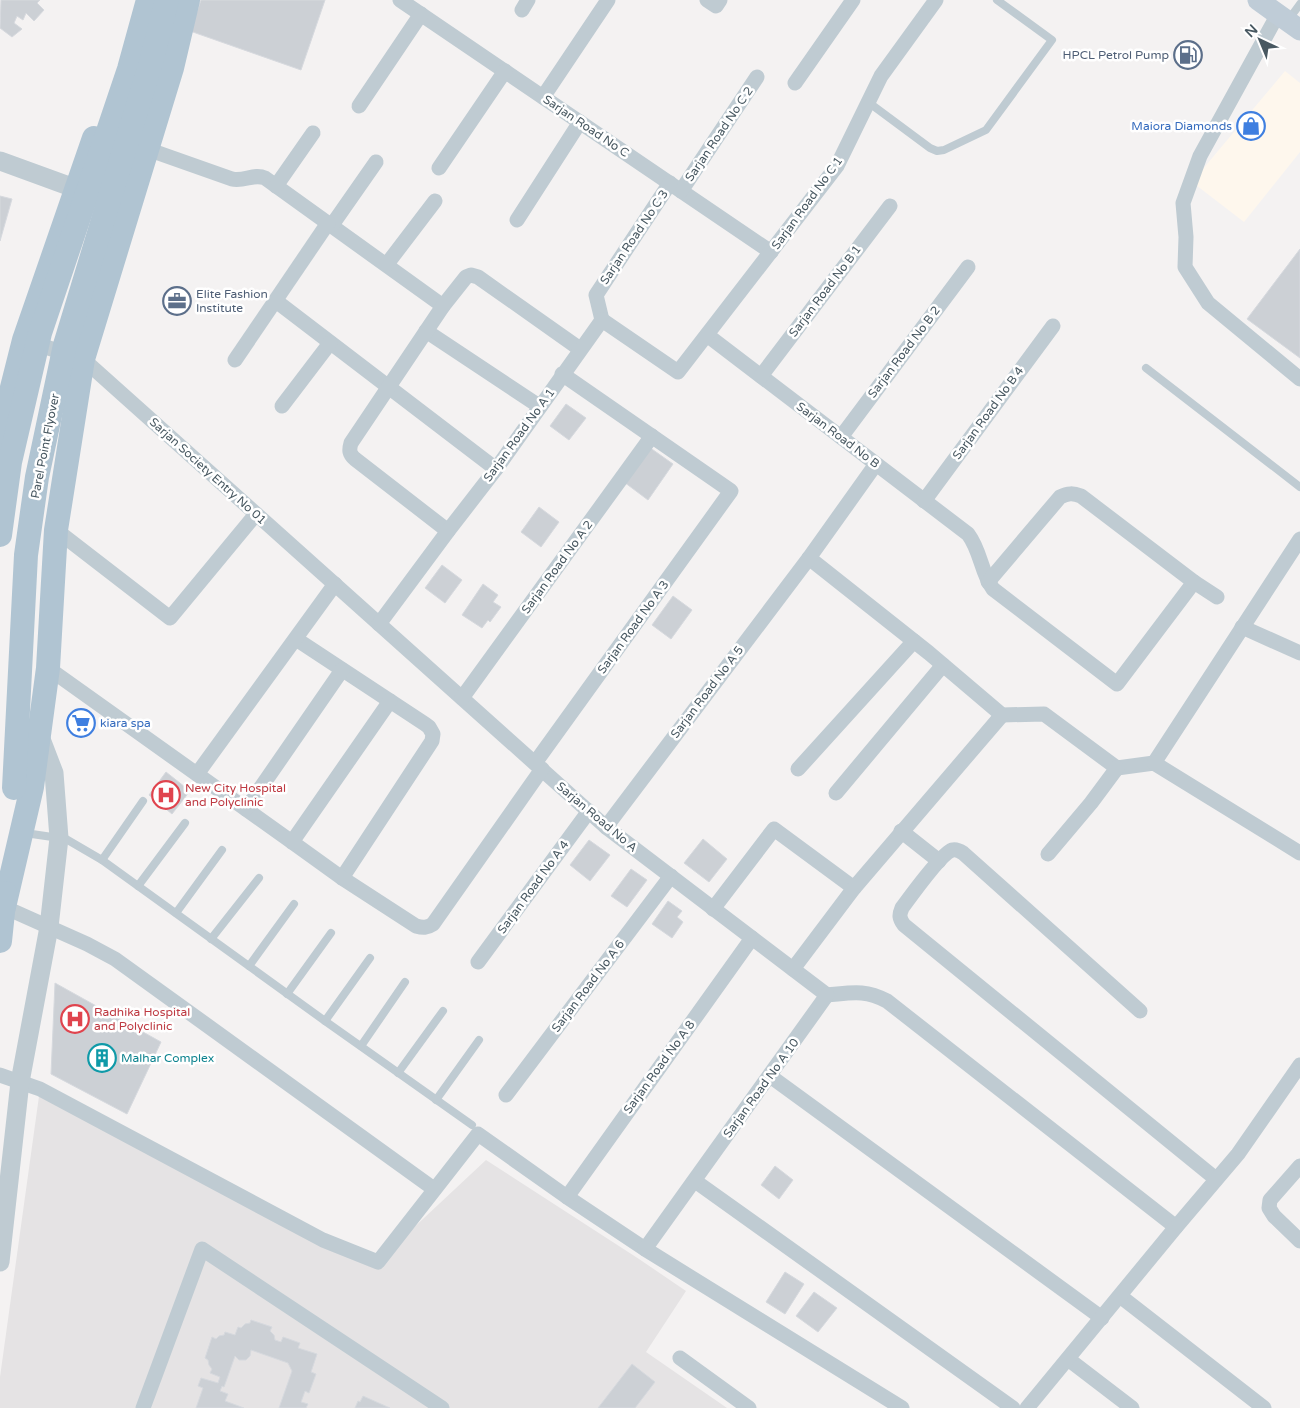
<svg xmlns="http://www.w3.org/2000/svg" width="1300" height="1408" viewBox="0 0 1300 1408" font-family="'Varela Round',sans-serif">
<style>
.commercial{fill:#fef7ed}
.education{fill:#e5e3e4}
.building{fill:#ccd0d5;stroke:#d6d9de}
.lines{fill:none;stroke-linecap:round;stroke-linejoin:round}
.service{stroke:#bfcbd2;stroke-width:8}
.minor{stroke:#bfcbd2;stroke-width:15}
.tertiary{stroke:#bfcbd2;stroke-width:19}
.secondary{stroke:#bfccd7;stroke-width:21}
.primary{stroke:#b0c4d2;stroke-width:24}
.primary-bridge{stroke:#b0c4d2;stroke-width:24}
.labels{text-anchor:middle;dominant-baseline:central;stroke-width:5;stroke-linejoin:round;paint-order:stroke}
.service-label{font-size:12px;fill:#4e5e75;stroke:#fff;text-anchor:end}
.street-label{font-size:12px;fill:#485861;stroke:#fff}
.shop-label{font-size:12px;fill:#366cbe;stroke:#fff;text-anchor:end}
.health-label{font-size:12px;fill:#be3a42;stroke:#fff;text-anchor:start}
.culture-label{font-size:12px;fill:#0d838f;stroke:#fff;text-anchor:start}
</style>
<rect width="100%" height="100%" fill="#f4f2f2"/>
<polygon class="commercial" points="1285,71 1300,83 1300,152 1244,222 1192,182"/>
<polygon class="education" points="40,1089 377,1262 486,1160 639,1259 686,1291 646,1352 727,1408 0,1408 0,1377"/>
<g class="building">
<polygon points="1,0 40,0 37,3 44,10 34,21 26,13 23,20 17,16 14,23 22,29 12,37 0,28"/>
<polygon points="201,0 325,0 301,70 190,31"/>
<polygon points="0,196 12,199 0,241"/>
<polygon points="1300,249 1300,358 1247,319"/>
<polygon points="566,404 586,418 569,440 550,426"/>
<polygon points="649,447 673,464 648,500 624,482"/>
<polygon points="539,507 559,522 541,547 521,532"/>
<polygon points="442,565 462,580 445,603 425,588"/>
<polygon points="483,584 498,595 493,602 501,607 490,622 488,620 482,628 462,615"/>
<polygon points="673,596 692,610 671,639 652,625"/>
<polygon points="166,772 190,791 172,814 149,795"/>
<polygon points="703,839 727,859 709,882 684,863"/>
<polygon points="589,840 610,855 590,881 570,865"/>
<polygon points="631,869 647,880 627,907 611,896"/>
<polygon points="668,901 682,911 677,917 683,922 672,938 652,924"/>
<polygon points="55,983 161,1042 127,1114 51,1074"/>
<polygon points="775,1166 793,1180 779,1199 761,1185"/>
<polygon points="785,1272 804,1284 785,1314 766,1302"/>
<polygon points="814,1292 837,1308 818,1332 796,1316"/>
<polygon points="251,1320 272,1327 270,1331 274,1335 275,1340 281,1342 283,1337 300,1343 298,1348 317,1354 311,1372 316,1374 309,1393 305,1391 301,1402 308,1404 306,1408 279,1408 292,1371 288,1363 251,1350 250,1356 246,1360 239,1360 235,1356 224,1387 222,1386 220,1391 228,1394 225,1401 244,1408 196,1408 203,1388 198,1386 201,1378 218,1383 220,1377 210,1373 212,1369 209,1365 208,1360 205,1358 212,1337 216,1339 219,1336 224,1335 225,1332 235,1335 238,1327 241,1328 245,1324 250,1323"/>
<polygon points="632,1364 655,1382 635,1408 598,1408"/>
<polygon points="363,1396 390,1408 355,1408 358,1401 360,1402"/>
</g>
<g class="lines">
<g class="service">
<polyline points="1289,19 1300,4"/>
<polyline points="868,102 930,148 937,151 944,150 986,130 1052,40 997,0"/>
<polyline points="1146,368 1300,487"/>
<polyline points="25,833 66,839 102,860 325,1021 472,1125"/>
<polyline points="102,860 143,801"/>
<polyline points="138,886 185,823"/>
<polyline points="176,913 222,850"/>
<polyline points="211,939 259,878"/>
<polyline points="249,966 294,904"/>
<polyline points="287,994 331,933"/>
<polyline points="325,1021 370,958"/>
<polyline points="361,1046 405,982"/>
<polyline points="398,1073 443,1011"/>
<polyline points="436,1100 479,1040"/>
</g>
<g class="minor">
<polyline points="400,0 771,252"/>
<polyline points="707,0 716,6 720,0"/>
<polyline points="522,10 528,0"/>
<polyline points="1278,14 1200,156 1183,203 1186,237 1185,267 1208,303 1300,379"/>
<polyline points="795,83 853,0"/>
<polyline points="543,97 608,0"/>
<polyline points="359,106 421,14"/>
<path d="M147,149l85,30c12,3 22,-6 33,-1l178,128"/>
<polyline points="439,168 505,71"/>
<polyline points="276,186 313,133"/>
<polyline points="681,191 757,77"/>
<polyline points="517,220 580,122"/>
<polyline points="332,225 376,162"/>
<polyline points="387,264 435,201"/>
<polyline points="276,301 496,469"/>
<polyline points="602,320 596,295 670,183"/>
<polyline points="426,331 539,406"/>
<path d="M707,335l261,199c13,17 13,39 25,55l124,95 77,-102"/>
<polyline points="30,342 83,359 606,827 827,995"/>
<polyline points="235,360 328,223"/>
<polyline points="761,376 890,206"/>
<polyline points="282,406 330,343"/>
<polyline points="841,437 968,267"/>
<polyline points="924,501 1053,326"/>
<polyline points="56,530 170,618 256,514"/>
<path d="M448,531l-93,-72c-6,-5 -6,-9 -4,-16l92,-137 23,-29 5,-2 7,2 102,72"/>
<polyline points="809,558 929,653 1002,715 1044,714 1117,768 1154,763 1300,539"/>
<path d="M988,582l72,-85c8,-4 13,-4 21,-1l113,86 23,15"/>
<polyline points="379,624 448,531 496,469 602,320 678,372 837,166 881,76 936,0"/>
<polyline points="1242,627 1300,653"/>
<polyline points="296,639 425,724 429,727 433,734 432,741 342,878"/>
<path d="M48,668l244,174 50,36 74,48c7,2 11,2 17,-2l109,-155"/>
<polyline points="462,698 652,436"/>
<polyline points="535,763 731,491 562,374"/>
<polyline points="1154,763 1300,853"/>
<polyline points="798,769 914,641"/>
<polyline points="197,774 335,584"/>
<polyline points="836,793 943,665"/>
<polyline points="246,809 342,670"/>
<polyline points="606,827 809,558 876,464"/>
<polyline points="901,831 939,861"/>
<polyline points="292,842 390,701"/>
<polyline points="1048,854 1091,803 1117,768"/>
<polyline points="4,907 87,944 115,959 434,1189"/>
<polyline points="713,909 774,829 854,888"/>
<polyline points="478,962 589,811"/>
<polyline points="793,969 854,888 1002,715"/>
<path d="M827,995c24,-2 37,-6 60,6l289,226"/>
<path d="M1140,1011l-177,-158c-3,-2 -7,-4 -11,-3 -11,4 -42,47 -50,58 -3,7 -3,10 2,17l312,254"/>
<polyline points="0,1075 40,1089 323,1240 378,1262 478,1134 567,1197 645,1249 902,1408"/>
<polyline points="770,1076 1102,1318"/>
<polyline points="506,1095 671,876"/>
<polyline points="1300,1166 1270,1200 1269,1208 1274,1216 1300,1241"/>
<polyline points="695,1181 1013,1408"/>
<polyline points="567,1197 752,938"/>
<polyline points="645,1249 827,995"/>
<polyline points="1120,1296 1264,1408"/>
<polyline points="680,1358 749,1408"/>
<polyline points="1068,1359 1132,1408"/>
<polyline points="143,1408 202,1249 442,1408"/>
<polyline points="1027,1408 1176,1227 1238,1154 1300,1065"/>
</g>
<g class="tertiary">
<polyline points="0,161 88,193"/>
<polyline points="0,1262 20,1082 49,927 59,838 54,773 39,734"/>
</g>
<polyline class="secondary" points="1258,0 1300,30"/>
<g class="primary">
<polyline points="0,473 4,419 24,340 94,138"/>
<polyline points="4,907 32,787 48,668 56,530 83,359 172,68 188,0"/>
<polyline points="0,941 5,893"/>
</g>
<g class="primary-bridge">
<polyline points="0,535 10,462 40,333 129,69 148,0"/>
<polyline points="14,788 26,555 37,477 65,345 151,62 167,0"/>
</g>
</g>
<defs>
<symbol id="fuel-ring" viewBox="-11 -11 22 22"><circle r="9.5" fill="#fff" stroke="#5c6f8a" stroke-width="1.5"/><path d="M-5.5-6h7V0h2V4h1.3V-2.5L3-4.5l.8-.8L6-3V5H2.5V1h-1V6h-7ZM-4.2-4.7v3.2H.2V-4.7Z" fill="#5c6f8a"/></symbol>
<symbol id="shop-ring" viewBox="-11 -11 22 22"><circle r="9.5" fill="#fff" stroke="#3f7fe0" stroke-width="1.5"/><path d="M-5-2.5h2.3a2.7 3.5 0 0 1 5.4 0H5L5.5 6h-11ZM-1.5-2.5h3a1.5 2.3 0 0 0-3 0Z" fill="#3f7fe0"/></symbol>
<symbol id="office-ring" viewBox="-11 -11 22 22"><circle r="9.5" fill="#fff" stroke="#5c6f8a" stroke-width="1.5"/><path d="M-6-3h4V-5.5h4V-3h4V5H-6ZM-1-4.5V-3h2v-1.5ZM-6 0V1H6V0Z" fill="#5c6f8a"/></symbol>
<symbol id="supermarket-ring" viewBox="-11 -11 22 22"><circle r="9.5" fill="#fff" stroke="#3f7fe0" stroke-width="1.5"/><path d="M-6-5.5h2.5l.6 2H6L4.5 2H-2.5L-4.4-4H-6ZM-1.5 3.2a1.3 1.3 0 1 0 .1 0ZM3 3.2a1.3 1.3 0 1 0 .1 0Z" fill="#3f7fe0"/></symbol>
<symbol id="hospital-ring" viewBox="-11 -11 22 22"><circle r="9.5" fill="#fff" stroke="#e0444e" stroke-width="1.5"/><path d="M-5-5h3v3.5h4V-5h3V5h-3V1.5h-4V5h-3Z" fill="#e0444e"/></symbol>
<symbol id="building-ring" viewBox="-11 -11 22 22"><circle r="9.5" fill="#fff" stroke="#0f9aa8" stroke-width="1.5"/><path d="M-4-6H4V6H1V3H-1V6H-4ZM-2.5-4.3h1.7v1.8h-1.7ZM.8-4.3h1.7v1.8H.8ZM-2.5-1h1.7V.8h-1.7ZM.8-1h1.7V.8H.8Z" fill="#0f9aa8"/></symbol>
</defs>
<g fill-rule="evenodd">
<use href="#fuel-ring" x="1172" y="39" width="32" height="32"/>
<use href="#shop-ring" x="1235" y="110" width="32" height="32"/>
<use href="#office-ring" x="161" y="285" width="32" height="32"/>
<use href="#supermarket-ring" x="65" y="707" width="32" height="32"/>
<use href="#hospital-ring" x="150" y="779" width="32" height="32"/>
<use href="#hospital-ring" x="59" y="1003" width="32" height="32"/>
<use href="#building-ring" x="86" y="1042" width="32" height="32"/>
</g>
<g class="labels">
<g class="service-label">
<text x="1169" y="55">HPCL Petrol Pump</text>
<text x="196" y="294" text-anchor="start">Elite Fashion<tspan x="196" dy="14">Institute</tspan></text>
</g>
<g class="street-label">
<text transform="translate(586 126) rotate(34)">Sarjan Road No C</text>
<text transform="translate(719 134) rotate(-56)">Sarjan Road No C 2</text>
<text transform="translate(807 203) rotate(-54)">Sarjan Road No C 1</text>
<text transform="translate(634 237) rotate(-56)">Sarjan Road No C 3</text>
<text transform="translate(825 291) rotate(-53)">Sarjan Road No B 1</text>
<text transform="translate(904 352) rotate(-53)">Sarjan Road No B 2</text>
<text transform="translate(988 413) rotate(-54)">Sarjan Road No B 4</text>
<text transform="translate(519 435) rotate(-54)">Sarjan Road No A 1</text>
<text transform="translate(838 435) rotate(37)">Sarjan Road No B</text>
<text transform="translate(45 446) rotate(-79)">Parel Point Flyover</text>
<text transform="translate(208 471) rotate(42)">Sarjan Society Entry No 01</text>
<text transform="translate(557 567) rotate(-54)">Sarjan Road No A 2</text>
<text transform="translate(633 627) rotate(-54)">Sarjan Road No A 3</text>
<text transform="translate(707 692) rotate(-53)">Sarjan Road No A 5</text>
<text transform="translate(597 817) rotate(40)">Sarjan Road No A</text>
<text transform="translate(533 887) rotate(-54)">Sarjan Road No A 4</text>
<text transform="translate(588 986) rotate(-53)">Sarjan Road No A 6</text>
<text transform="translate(659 1067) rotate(-54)">Sarjan Road No A 8</text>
<text transform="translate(761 1088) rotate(-54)">Sarjan Road No A 10</text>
</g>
<g class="shop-label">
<text x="1232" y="126">Maiora Diamonds</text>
<text x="100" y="723" text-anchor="start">kiara spa</text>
</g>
<g class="health-label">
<text x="185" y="788">New City Hospital<tspan x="185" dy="14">and Polyclinic</tspan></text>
<text x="94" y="1012">Radhika Hospital<tspan x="94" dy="14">and Polyclinic</tspan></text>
</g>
<g class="culture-label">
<text x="121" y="1058">Malhar Complex</text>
</g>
</g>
<g transform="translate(1260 40) rotate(316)" stroke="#ffffff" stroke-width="4" paint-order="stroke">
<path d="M0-4L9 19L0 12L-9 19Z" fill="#485861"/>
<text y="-8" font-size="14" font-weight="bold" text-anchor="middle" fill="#485861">N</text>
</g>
</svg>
